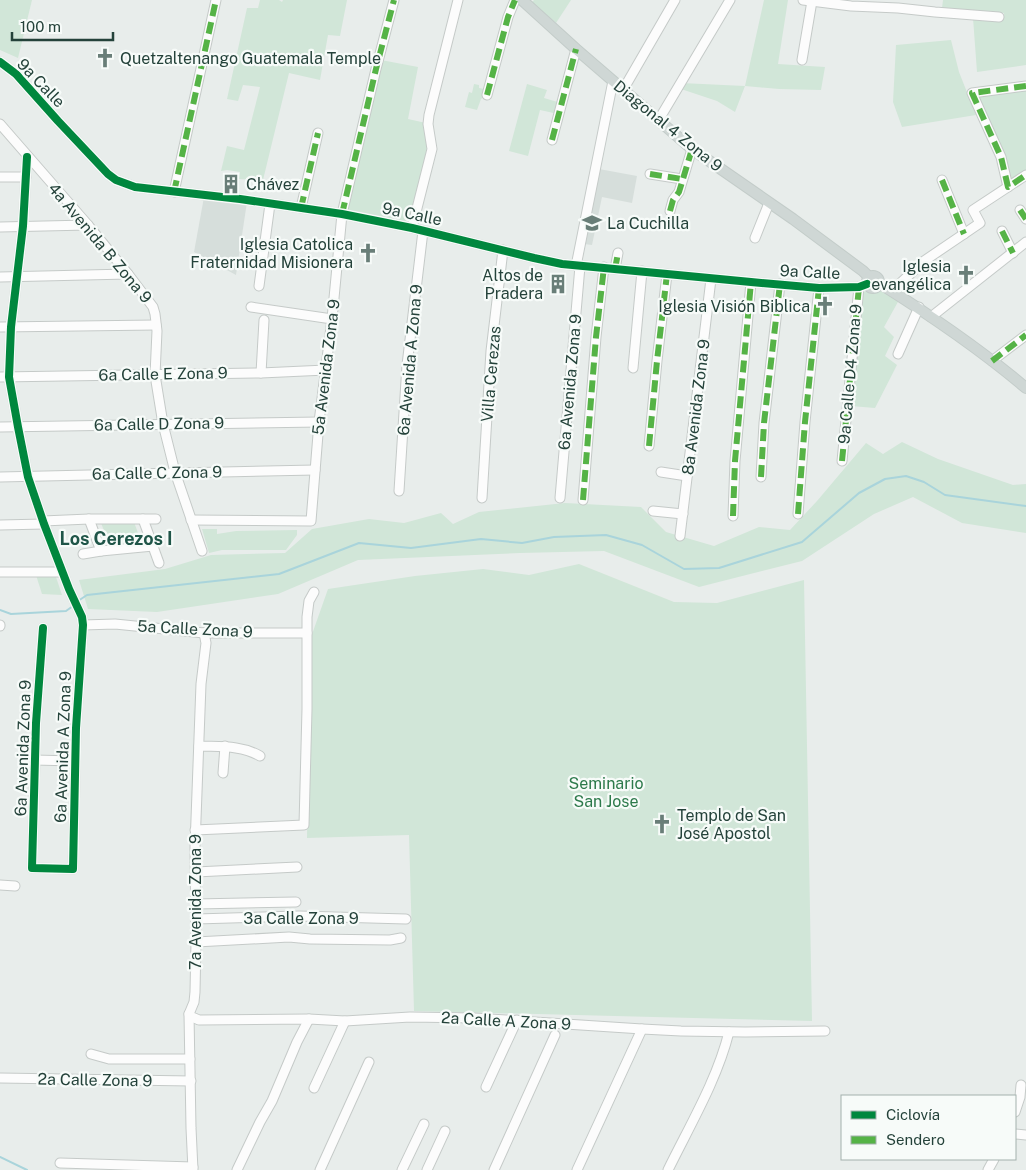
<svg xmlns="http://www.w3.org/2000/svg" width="1026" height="1170" viewBox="0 0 1026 1170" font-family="'Public Sans',sans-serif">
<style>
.built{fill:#d6dedb}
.green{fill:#d1e6d8}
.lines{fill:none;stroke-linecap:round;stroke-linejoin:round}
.stream{stroke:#a9d4db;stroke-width:2}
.minor-casing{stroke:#c5cac8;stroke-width:11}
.major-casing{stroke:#c3ccc9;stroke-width:12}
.minor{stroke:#fcfcfc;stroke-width:9}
.major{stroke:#cfd7d5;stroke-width:10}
.quiet{stroke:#55b346;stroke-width:6;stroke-dasharray:12 6;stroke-linecap:butt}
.cycleway-casing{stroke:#f7fbf9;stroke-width:11}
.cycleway{stroke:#00873e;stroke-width:8}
.labels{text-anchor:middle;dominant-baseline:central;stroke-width:4.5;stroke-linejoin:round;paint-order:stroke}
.poi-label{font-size:16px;fill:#24423a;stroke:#f7fbf9;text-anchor:start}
.street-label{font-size:16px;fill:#24423a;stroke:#f7fbf9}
.park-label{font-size:16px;fill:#2d7a4b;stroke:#f7fbf9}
.neighbourhood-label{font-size:18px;font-weight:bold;fill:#1f5548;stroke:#f7fbf9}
</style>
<rect width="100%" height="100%" fill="#e8edeb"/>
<g class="built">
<polygon points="599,169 637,176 632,203 602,197 592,245 584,244"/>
<polygon points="204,197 247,202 236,275 194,252"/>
</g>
<g class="green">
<polygon points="0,0 32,0 18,58 0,50"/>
<polygon points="260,0 279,0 282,2 283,0 347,0 340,36 328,35 320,80 289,73 263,180 239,179 240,172 227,170 221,171 227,146 244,150 260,87 243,85 238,101 227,99 247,8 258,8"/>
<polygon points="534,0 571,0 556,23 532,2"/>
<polygon points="764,0 788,0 778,64 825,67 821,90 779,89 745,86 735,112 717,101 678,88 681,83 745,86"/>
<polygon points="943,0 1026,0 1026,65 977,72 973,18 1004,20 1004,13 942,8"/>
<polygon points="951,40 959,72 976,115 902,127 893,102 896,45"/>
<polygon points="381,60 418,67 408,119 426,123 430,147 410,224 345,212"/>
<polygon points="474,84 479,85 479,88 489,90 487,95 481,99 477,110 465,107 469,92 472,93"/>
<polygon points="527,84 547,90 544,98 561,103 558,114 540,110 528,156 509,151"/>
<polygon points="1026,89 1026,171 1010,183 978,102 980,94"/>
<polygon points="881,289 899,300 884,327 894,337 885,356 897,365 875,408 851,406 862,292"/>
<polygon points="902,442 938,459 1013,485 1026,484 1026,533 962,523 913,497 874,514 802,561 699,587 604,551 520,553 358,560 278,594 157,612 88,609 79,580 165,569 211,555 285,553 312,529 369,519 404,523 441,513 453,524 479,512 565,503 641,507 666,532 714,546 759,527 790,530 817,501 866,443 883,454"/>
<polygon points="134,522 142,544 110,546 101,523"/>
<polygon points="202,529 217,529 217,534 236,531 297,530 297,535 286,550 222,550 209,553"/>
<polygon points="579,564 674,602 717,603 804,580 812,1021 414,1011 409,835 307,838 310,640 328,589 415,576 483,569 529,575"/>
<polygon points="55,574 62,595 42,594 36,575"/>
</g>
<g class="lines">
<g class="stream">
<polyline points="78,601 87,595 279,574 359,543 411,548 481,539 522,543 554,537 606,535 642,545 684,569 719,568 802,542 859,493 885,479 906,476 924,482 945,495 1026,506"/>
<polyline points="0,610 11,614 66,611 73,606"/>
<polyline points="0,1157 27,1170"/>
</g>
<defs>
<g id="minor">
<polyline points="803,0 851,6 898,8 935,12 999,17"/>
<polyline points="802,60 812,1"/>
<polyline points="0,62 16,74 58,121 108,174 116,180 135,187 240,199 342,214 412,228 534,258 562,264 751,282 819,288 859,287 867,284"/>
<polyline points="623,90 675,0"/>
<polyline points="487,95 508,17 515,0"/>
<polyline points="658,121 730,0"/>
<polyline points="0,124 88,225 128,274 153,307 155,314 157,331 155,375 163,424 175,472 202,551"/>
<polyline points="552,140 576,49"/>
<polyline points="27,157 23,226 11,327 9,377 18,427 28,477 44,524 69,589 82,617 83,625 76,728 73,869 32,868 36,723 43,628"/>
<polyline points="650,174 682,179"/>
<polyline points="0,177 26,177"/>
<polyline points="942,180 964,234"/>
<polyline points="1008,187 1001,157 972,93 1026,86"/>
<polyline points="174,192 216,0"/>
<polyline points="301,208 318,133"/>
<polyline points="1020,210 1026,219"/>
<polyline points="670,211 673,200 679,192 692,149"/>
<polyline points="0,227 88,225"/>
<polyline points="412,228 432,149 428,124 429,115 458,0"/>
<polyline points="1002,231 1013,253"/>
<polyline points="755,238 769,203"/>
<polyline points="576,266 613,81"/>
<polyline points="615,269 618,253"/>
<polyline points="0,277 128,274"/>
<polyline points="259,286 270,204"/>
<polyline points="892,291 924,261 980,223 973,210 1026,175"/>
<polyline points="251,307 332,319"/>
<polyline points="931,317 1026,242"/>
<polyline points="0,327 156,325"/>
<polyline points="898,354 919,307"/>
<polyline points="992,361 1026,335"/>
<polyline points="633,368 642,271"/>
<polyline points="261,373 264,320"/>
<polyline points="0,377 261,373 326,370"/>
<polyline points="0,427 319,422"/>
<polyline points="649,446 657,361 667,274"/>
<polyline points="842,461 859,287"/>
<polyline points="661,472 687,476"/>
<polyline points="0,477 315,470"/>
<polyline points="761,477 764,423 780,284"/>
<polyline points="399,491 407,365 423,231"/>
<polyline points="482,498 491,351 503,250"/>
<polyline points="560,498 580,266"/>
<polyline points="583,500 596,337 604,267"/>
<polyline points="653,511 683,514"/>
<polyline points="798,514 805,422 819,288"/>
<polyline points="733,516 735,461 751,282"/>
<polyline points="89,519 101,551"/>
<polyline points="143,519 159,563"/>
<polyline points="191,520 311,521 319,422 332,319 342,214 376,69 394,0"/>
<polyline points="43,521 89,519 156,519"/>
<polyline points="0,525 44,524"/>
<polyline points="680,536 711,279"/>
<polyline points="83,554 101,551 153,546"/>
<polyline points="0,572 62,572"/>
<polyline points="83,625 115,624 204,633 307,633"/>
<polyline points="0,626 0,625"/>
<path d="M199,746c21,1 42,-1 61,10"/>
<polyline points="34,760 75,761"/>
<polyline points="223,773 225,746"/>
<polyline points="195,830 304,825 307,709 307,617 309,601 314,592"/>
<polyline points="196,872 297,867"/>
<polyline points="0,885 15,886"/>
<polyline points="196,904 296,902"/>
<polyline points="196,919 299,916 406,919"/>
<polyline points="196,942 289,937 310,939 390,940 401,938"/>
<polyline points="189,1014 192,1017 199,1020 309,1019 345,1021 410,1017 474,1018 642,1029 681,1031 745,1032 825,1031"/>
<polyline points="91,1054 109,1059 190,1059"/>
<polyline points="0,1078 191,1081"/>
<polyline points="486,1087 517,1020"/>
<polyline points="314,1088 345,1021"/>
<polyline points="1015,1112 1020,1097 1021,1085"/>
<polyline points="1015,1134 1026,1135"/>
<polyline points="60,1163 193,1167"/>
<polyline points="193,1170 191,1128 189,1014 194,1002 195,992 196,942 195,846 201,684 206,643 204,633"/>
<polyline points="237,1170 260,1122 272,1101 297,1042 309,1019"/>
<polyline points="320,1170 369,1062"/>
<polyline points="402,1170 424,1124"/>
<polyline points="427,1170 445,1131"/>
<polyline points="494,1170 555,1035"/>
<polyline points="577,1170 642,1029"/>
<path d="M668,1170c22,-45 49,-90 61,-138"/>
<polyline points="988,1170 994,1159"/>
</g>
<g id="major">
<polyline points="522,0 576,49 692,149 793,219 863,271 869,277"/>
<circle cx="873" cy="282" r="6"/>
<path d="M879,283c51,32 101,66 147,105"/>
</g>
</defs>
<use href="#minor" class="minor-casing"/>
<use href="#major" class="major-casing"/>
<use href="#minor" class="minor"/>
<use href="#major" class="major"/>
<g class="quiet">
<polyline points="1026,86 972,93 1001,157 1008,187 1026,175"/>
<polyline points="487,95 508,17 515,0"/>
<polyline points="552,140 576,49"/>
<polyline points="650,174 682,179"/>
<polyline points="942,180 964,234"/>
<polyline points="174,192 216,0"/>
<polyline points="301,208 318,133"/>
<polyline points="1020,210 1026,219"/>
<polyline points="670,211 673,200 679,192 692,149"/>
<polyline points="342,214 376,69 394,0"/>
<polyline points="1002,231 1013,253"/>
<polyline points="615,269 618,253"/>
<polyline points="992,361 1026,335"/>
<polyline points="649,446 657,361 667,274"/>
<polyline points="842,461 859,287"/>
<polyline points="761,477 764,423 780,284"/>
<polyline points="583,500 596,337 604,267"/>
<polyline points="798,514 805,422 819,288"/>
<polyline points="733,516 735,461 751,282"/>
</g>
<defs>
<g id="cycleway">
<polyline points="0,62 16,74 58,121 108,174 116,180 135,187 240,199 342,214 412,228 534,258 562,264 751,282 819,288 859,287 867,284"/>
<polyline points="27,157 23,226 11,327 9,377 18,427 28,477 44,524 69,589 82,617 83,625 76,728 73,869 32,868 36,723 43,628"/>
</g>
</defs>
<use href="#cycleway" class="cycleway-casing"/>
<use href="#cycleway" class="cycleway"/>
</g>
<defs>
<symbol id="church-bare" viewBox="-9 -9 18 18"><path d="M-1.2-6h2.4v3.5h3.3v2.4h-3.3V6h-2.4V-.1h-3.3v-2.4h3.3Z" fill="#697e78" stroke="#f7fbf9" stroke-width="2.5" paint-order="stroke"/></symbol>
<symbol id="building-bare" viewBox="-9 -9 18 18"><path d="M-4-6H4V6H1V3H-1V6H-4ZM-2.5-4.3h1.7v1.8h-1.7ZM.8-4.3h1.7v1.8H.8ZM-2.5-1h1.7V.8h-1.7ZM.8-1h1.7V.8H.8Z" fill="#697e78" stroke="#f7fbf9" stroke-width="2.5" paint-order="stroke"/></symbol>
<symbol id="school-bare" viewBox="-9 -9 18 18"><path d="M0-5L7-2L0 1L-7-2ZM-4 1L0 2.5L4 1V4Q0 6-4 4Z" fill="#697e78" stroke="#f7fbf9" stroke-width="2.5" paint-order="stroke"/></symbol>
</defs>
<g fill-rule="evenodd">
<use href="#church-bare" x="91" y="44" width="28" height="28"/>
<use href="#building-bare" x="217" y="170" width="28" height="28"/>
<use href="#school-bare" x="578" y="209" width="28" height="28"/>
<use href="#church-bare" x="354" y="239" width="28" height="28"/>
<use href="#church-bare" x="952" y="261" width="28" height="28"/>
<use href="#building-bare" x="544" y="270" width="28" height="28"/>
<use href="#church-bare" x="811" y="292" width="28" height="28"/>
<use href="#church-bare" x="648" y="810" width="28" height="28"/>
</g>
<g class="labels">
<g class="poi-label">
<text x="120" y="58">Quetzaltenango Guatemala Temple</text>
<text x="246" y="184">Chávez</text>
<text x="607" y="223">La Cuchilla</text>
<text x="353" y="244" text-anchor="end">Iglesia Catolica<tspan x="353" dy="18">Fraternidad Misionera</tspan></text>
<text x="951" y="266" text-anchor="end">Iglesia<tspan x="951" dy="18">evangélica</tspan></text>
<text x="543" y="275" text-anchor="end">Altos de<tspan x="543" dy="18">Pradera</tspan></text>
<text x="810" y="306" text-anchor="end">Iglesia Visión Biblica</text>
<text x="677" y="815">Templo de San<tspan x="677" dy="18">José Apostol</tspan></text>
</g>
<g class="street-label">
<text transform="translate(41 83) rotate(46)">9a Calle</text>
<text transform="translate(668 126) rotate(39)">Diagonal 4 Zona 9</text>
<text transform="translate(412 214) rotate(12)">9a Calle</text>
<text transform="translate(100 243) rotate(50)">4a Avenida B Zona 9</text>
<text transform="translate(810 272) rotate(3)">9a Calle</text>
<text transform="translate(410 360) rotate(-85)">6a Avenida A Zona 9</text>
<text transform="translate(326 367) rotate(-83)">5a Avenida Zona 9</text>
<text transform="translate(163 374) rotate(-1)">6a Calle E Zona 9</text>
<text transform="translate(491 374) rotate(-85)">Villa Cerezas</text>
<text transform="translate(850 374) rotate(-85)">9a Calle D4 Zona 9</text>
<text transform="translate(570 382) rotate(-85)">6a Avenida Zona 9</text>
<text transform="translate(696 407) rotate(-83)">8a Avenida Zona 9</text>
<text transform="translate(159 424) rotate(-1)">6a Calle D Zona 9</text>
<text transform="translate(157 473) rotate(-1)">6a Calle C Zona 9</text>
<text transform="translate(195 629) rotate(3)">5a Calle Zona 9</text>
<text transform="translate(63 747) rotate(-88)">6a Avenida A Zona 9</text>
<text transform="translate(23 748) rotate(-88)">6a Avenida Zona 9</text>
<text transform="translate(195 902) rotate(-90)">7a Avenida Zona 9</text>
<text x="301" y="918">3a Calle Zona 9</text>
<text transform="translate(506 1021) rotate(3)">2a Calle A Zona 9</text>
<text transform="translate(95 1080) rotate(1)">2a Calle Zona 9</text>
</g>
<g class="park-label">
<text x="606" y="783">Seminario<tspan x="606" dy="18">San Jose</tspan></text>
</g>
<g class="neighbourhood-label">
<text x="116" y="538">Los Cerezos I</text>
</g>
</g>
<rect x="841" y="1095" width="175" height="65" fill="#f7fbf9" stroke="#a3b1ad"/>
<rect x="851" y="1111" width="25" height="8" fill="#00873e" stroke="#a3b1ad"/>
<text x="886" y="1120" font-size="15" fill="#24423a">Ciclovía</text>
<rect x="851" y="1136" width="25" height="8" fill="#55b346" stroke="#a3b1ad"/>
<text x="886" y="1145" font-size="15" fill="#24423a">Sendero</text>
<path d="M12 32v8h101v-8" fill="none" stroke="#24423a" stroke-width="2.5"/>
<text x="20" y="32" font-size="15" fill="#24423a" stroke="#f7fbf9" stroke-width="4" paint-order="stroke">100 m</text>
</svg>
